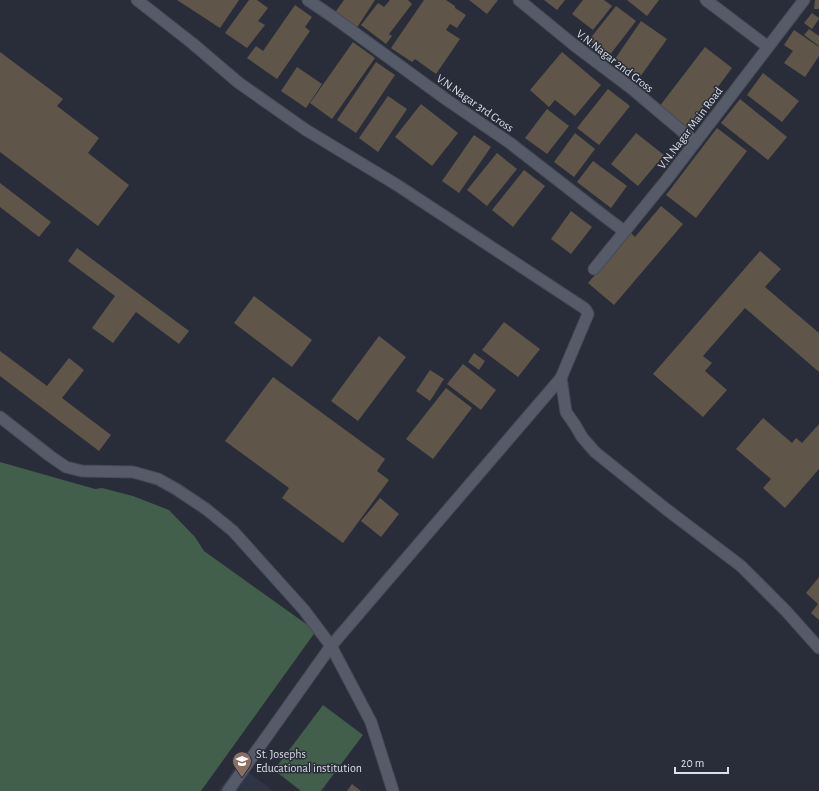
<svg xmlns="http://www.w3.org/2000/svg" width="819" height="791" viewBox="0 0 819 791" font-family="'Alegreya Sans',sans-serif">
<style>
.built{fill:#2f3547}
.green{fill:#415f4a}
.building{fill:#5f5649}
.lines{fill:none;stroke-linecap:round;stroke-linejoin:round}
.minor-casing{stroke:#464a54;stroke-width:13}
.minor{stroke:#565b69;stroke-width:11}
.labels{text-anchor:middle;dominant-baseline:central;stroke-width:3;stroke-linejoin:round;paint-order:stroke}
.street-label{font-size:12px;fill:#dcdfe7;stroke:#282d39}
.poi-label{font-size:12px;fill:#dcdfe7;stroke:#282d39;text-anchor:start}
</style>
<rect width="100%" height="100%" fill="#282d39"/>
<polygon class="built" points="238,764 273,791 218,791"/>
<g class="green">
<polygon points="0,462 95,489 102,488 133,496 169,510 195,537 204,551 316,631 201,791 0,791"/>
<polygon points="323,705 363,735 321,791 301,791 274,770"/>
</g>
<g class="building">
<polygon points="177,0 239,0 220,28"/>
<polygon points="249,0 257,0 268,8 258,21 265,25 247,48 225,33"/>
<polygon points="344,0 375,0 356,29 334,14"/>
<polygon points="390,0 408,0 412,4 389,34 392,36 386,44 361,25 378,3 384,7"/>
<polygon points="424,0 446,0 455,6 455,8 466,15 457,28 450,24 446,30 460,39 436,74 415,59 412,62 391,48"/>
<polygon points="469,0 498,0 487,14"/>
<polygon points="544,0 565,0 557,10"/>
<polygon points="583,0 604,0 612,6 593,30 572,14"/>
<polygon points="627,0 659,0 647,16"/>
<polygon points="815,0 819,0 819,9 814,9"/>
<polygon points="295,5 312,17 305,27 310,31 277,79 247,58 256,46 263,51"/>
<polygon points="616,6 636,21 609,56 589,40"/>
<polygon points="812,13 819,18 819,19 812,29 804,23"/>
<polygon points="641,21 667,39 640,77 615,59"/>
<polygon points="809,29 819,36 819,46 804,35"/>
<polygon points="794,30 819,47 819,56 805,77 784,63 793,51 784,45"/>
<polygon points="353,42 375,58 332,119 310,103"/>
<polygon points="705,47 732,68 687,128 659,107"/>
<polygon points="0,52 63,99 57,106 99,138 88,153 129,185 98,226 0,152"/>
<polygon points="562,52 601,85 575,116 555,100 549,107 530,90"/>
<polygon points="376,62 395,75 356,133 337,120"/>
<polygon points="297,67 322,84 306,108 281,91"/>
<polygon points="763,73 799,101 782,122 747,95"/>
<polygon points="608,89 630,106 599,145 577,128"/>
<polygon points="388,96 407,109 378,152 359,138"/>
<polygon points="740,99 787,137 768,160 721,123"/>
<polygon points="421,104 458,133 432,166 395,137"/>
<polygon points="547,109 569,126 547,154 525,138"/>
<polygon points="717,128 747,151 696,218 666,195"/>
<polygon points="575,133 595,149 574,177 554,162"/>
<polygon points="636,133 664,155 638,186 611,164"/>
<polygon points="474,135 491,147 459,193 442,181"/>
<polygon points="497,153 517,169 487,206 467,190"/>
<polygon points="593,161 627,186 611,208 577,182"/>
<polygon points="524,170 545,186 513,227 492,210"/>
<polygon points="0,183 51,222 39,237 0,207"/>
<polygon points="661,206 683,224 614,305 588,283 631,233 635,237"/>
<polygon points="571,211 592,227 571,254 551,239"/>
<polygon points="77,248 189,331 179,344 136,312 113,343 92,328 115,296 68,261"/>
<polygon points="760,251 781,269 765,287 819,333 819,372 745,308 703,356 712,363 705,371 727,390 703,417 653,374"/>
<polygon points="254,296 312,340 292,367 234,323"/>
<polygon points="504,322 540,349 518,377 482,350"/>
<polygon points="379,336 406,357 358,421 331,401"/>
<polygon points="0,351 47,386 69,358 84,370 62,398 111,435 99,451 0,376"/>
<polygon points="474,353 485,361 479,370 468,362"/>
<polygon points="463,364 496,390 481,410 447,384"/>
<polygon points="430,370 444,379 430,401 416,391"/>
<polygon points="273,377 385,459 377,471 389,480 343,543 282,498 289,488 225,441"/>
<polygon points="446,388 472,408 433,459 406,439"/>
<polygon points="763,418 792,443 796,438 802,443 819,424 819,469 785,508 763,488 771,479 736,449"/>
<polygon points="380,498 399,514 381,537 361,521"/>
<polygon points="819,577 819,620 811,613 818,604 806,593"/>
<polygon points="352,784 361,791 347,791"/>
</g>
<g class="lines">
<defs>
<g id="minor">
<polyline points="137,0 192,43 239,83 306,130 397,185 584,308 586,310 588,314 561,378 566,412 575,425 582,437 595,452 666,509 741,566 786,611 819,648"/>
<polyline points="308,0 333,17 447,100 510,143 604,216 624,231"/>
<polyline points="519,0 574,45 631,88 695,142"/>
<polyline points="706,0 768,47"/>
<polyline points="594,269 668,178 804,0"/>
<polyline points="0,417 50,456 66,467 82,471 133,472 158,479 176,489 206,509 233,531 304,610 331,646 371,722 393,791"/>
<polyline points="228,791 331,646 561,378"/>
</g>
</defs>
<use href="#minor" class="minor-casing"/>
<use href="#minor" class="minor"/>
</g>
<defs>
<symbol id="university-pin" viewBox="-11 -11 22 30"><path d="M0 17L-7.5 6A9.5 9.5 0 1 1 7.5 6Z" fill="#8d6e63" stroke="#282d39"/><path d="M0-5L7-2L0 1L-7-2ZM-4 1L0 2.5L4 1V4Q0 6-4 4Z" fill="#fff"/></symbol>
</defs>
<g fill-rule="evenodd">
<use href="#university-pin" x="231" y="750" width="22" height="30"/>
</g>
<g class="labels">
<g class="street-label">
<text transform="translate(615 61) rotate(38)">V.N.Nagar 2nd Cross</text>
<text transform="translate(475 103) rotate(35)">V.N.Nagar 3rd Cross</text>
<text transform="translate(690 128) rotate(-53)">V.N.Nagar Main Road</text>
</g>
<g class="poi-label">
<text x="256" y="754">St. Josephs<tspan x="256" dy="14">Educational institution</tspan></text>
</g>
</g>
<path d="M675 767v6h53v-6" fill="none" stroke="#dcdfe7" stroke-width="2"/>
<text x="681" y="767" font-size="12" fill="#dcdfe7" stroke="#282d39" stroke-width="3" paint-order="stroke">20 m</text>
</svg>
